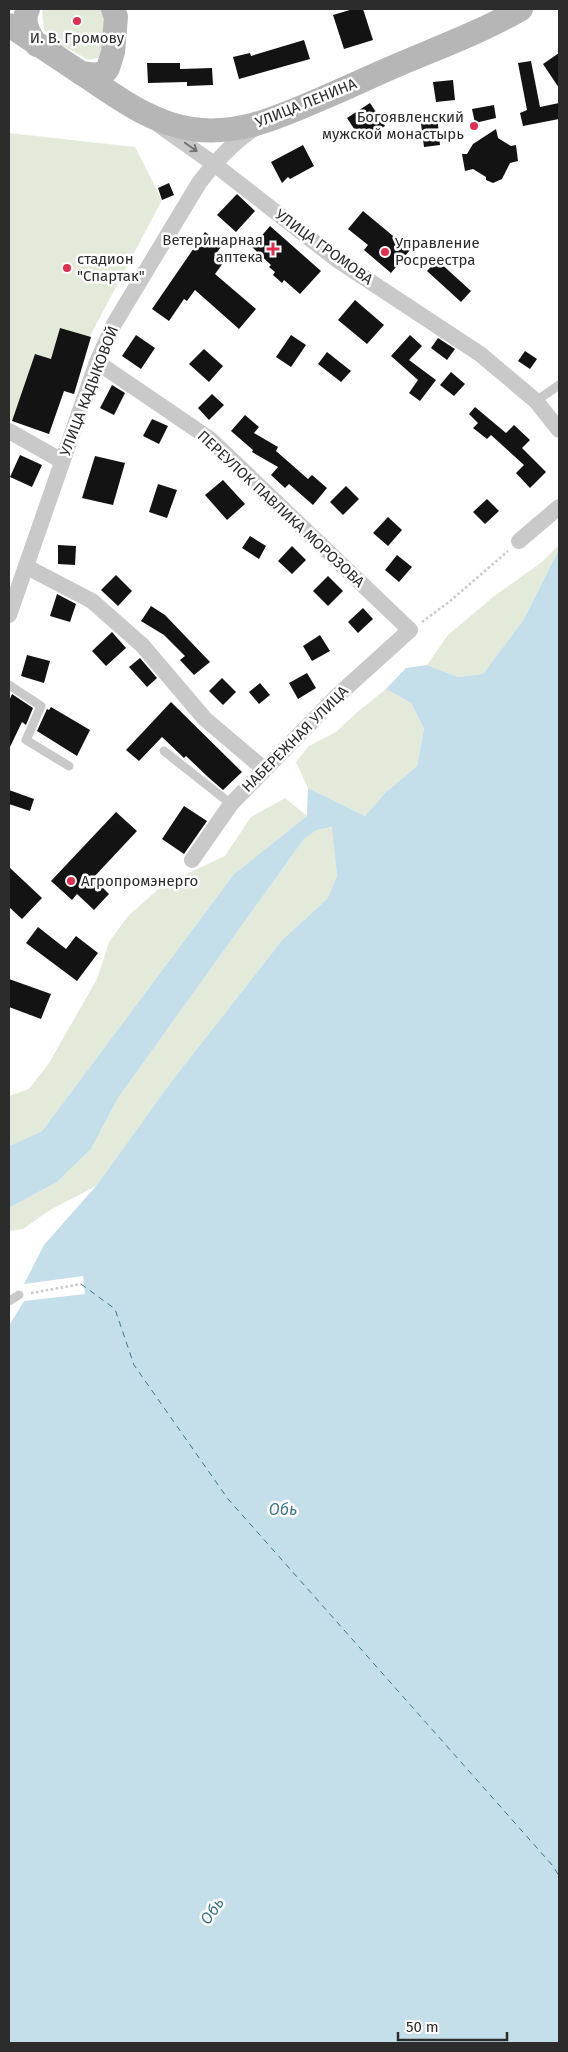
<svg xmlns="http://www.w3.org/2000/svg" width="568" height="2052" viewBox="0 0 568 2052" font-family="'Fira Sans',sans-serif">
<style>
.green{fill:#e4ead9}
.water{fill:#c5dfea}
.pier{fill:#fff}
.lines{fill:none;stroke-linecap:round;stroke-linejoin:round}
.ferry{stroke:#3c758c;stroke-width:1;stroke-dasharray:6 5;stroke-linecap:butt}
.building{fill:#131313}
.path{stroke:#c9c9c9;stroke-width:2.5;stroke-dasharray:2.5 2.5;stroke-linecap:butt}
.lane{stroke:#c9c9c9;stroke-width:9}
.street{stroke:#c9c9c9;stroke-width:16}
.secondary{stroke:#b6b6b6;stroke-width:24}
.oneway{stroke:#737373}
.poi-dot{fill:#e22e4f;stroke:#fff;stroke-width:2}
.labels{text-anchor:middle;dominant-baseline:central;stroke-width:5;stroke-linejoin:round;paint-order:stroke}
.poi-label{font-size:15px;fill:#2c2c2c;stroke:#fff;text-anchor:start}
.street-label{font-size:15px;fill:#2c2c2c;stroke:#fff}
.water-label{font-size:16px;font-style:italic;fill:#3c758c;stroke:#fff}
</style>
<rect width="100%" height="100%" fill="#fff"/>
<g class="green">
<polygon points="45,9 107,9 104,56 89,60 50,39 44,29 42,11"/>
<polygon points="9,133 135,147 162,200 90,336 91,337 74,394 64,391 49,434 9,419"/>
<polygon points="559,545 559,549 524,619 483,674 458,677 427,665 448,635 493,597 542,562"/>
<polygon points="386,689 411,703 424,729 417,766 385,793 365,816 308,788 296,762 309,746 336,732 355,714"/>
<polygon points="285,798 307,816 234,874 42,1131 9,1146 9,1096 29,1089 49,1063 97,979 109,942 128,916 163,885 225,856 251,817"/>
<polygon points="333,827 337,876 327,899 283,939 171,1082 96,1186 50,1210 23,1229 9,1231 9,1208 57,1182 91,1149 118,1098 304,839 317,830"/>
</g>
<polygon class="water" points="559,549 559,2043 9,2043 9,1326 24,1301 24,1284 44,1245 96,1186 171,1082 283,939 327,899 337,876 332,827 317,830 304,839 118,1098 91,1149 57,1182 9,1208 9,1146 42,1131 234,874 307,816 308,788 365,816 385,793 417,766 424,729 411,703 386,689 406,668 427,665 458,677 483,674 524,619"/>
<polygon class="pier" points="83,1276 85,1294 24,1301 24,1284"/>
<g class="lines">
<polyline class="ferry" points="81,1284 115,1309 134,1365 228,1499 553,1866 559,1876"/>
</g>
<g class="building">
<polygon points="353,9 363,9 373,40 344,49 333,15"/>
<polygon points="304,40 310,59 239,79 233,57 250,53 251,56"/>
<polygon points="559,53 559,88 543,64"/>
<polygon points="531,61 540,107 559,103 559,119 523,126 520,113 527,110 518,63"/>
<polygon points="147,63 180,63 180,69 212,68 213,85 187,86 187,82 148,83"/>
<polygon points="453,80 455,100 436,102 433,82"/>
<polygon points="370,103 385,126 362,141 347,118"/>
<polygon points="494,105 496,118 475,123 472,109"/>
<polygon points="437,115 440,145 424,147 420,116"/>
<polygon points="496,129 498,138 511,146 516,145 518,161 510,163 502,179 493,183 486,180 486,177 473,169 465,171 462,154 467,154 473,144"/>
<polygon points="303,145 314,166 290,179 288,177 282,183 271,162"/>
<polygon points="169,183 174,195 162,200 158,188"/>
<polygon points="237,194 255,211 236,232 217,215"/>
<polygon points="363,211 410,250 391,273 364,250 368,245 348,229"/>
<polygon points="270,226 321,271 300,294 284,280 282,283 273,275 275,272 269,267 271,265 252,247"/>
<polygon points="205,232 222,245 214,257 223,263 215,274 256,309 239,329 195,290 187,301 184,299 169,321 152,309"/>
<polygon points="437,260 471,291 461,302 427,271"/>
<polygon points="355,300 384,325 367,344 338,320"/>
<polygon points="60,328 91,337 74,394 64,391 49,434 12,421 35,354 51,359"/>
<polygon points="136,335 155,348 141,369 122,356"/>
<polygon points="291,335 306,345 291,367 276,357"/>
<polygon points="410,335 422,346 409,360 436,380 420,401 409,393 418,380 391,356"/>
<polygon points="438,338 455,349 447,360 431,348"/>
<polygon points="204,349 223,366 209,382 189,364"/>
<polygon points="525,351 537,359 530,369 518,361"/>
<polygon points="327,352 351,371 341,382 318,364"/>
<polygon points="451,372 465,384 454,396 440,385"/>
<polygon points="112,385 125,393 114,415 100,408"/>
<polygon points="212,394 224,405 209,420 198,408"/>
<polygon points="475,407 506,433 514,425 530,440 522,448 546,472 530,488 516,473 524,465 491,435 487,439 473,428 478,423 469,414"/>
<polygon points="245,415 259,427 254,433 278,447 276,451 308,479 312,475 327,488 313,505 289,484 285,488 271,475 278,467 252,452 253,450 231,431"/>
<polygon points="152,419 168,426 159,444 143,436"/>
<polygon points="20,455 42,465 32,487 10,477"/>
<polygon points="95,456 125,463 113,505 82,498"/>
<polygon points="223,480 245,504 227,520 205,495"/>
<polygon points="158,484 177,490 167,518 149,512"/>
<polygon points="346,486 359,499 343,515 330,502"/>
<polygon points="487,499 499,511 485,524 473,512"/>
<polygon points="388,517 402,530 388,546 373,533"/>
<polygon points="250,536 266,546 259,559 242,548"/>
<polygon points="58,545 76,546 75,565 58,564"/>
<polygon points="292,546 306,560 292,574 278,561"/>
<polygon points="397,555 412,567 399,582 385,570"/>
<polygon points="116,575 132,591 118,606 101,590"/>
<polygon points="328,576 343,591 328,606 313,591"/>
<polygon points="57,594 76,604 70,622 50,616"/>
<polygon points="151,606 165,615 210,662 194,675 180,660 185,656 164,635 141,621"/>
<polygon points="363,608 373,619 358,633 348,622"/>
<polygon points="112,632 126,648 106,666 92,651"/>
<polygon points="320,635 330,651 312,661 303,646"/>
<polygon points="27,655 50,661 44,683 21,676"/>
<polygon points="140,658 157,678 147,687 129,667"/>
<polygon points="307,673 316,688 298,699 289,683"/>
<polygon points="222,678 236,692 223,705 209,691"/>
<polygon points="260,683 270,695 259,704 249,692"/>
<polygon points="12,694 33,708 26,725 22,722 9,749 9,701"/>
<polygon points="171,702 242,772 223,790 208,777 186,756 184,758 162,737 139,761 126,750"/>
<polygon points="51,707 90,730 77,756 37,731 47,709 49,710"/>
<polygon points="9,790 34,799 30,811 9,804"/>
<polygon points="184,806 207,821 184,854 162,839"/>
<polygon points="116,812 137,831 93,878 109,894 94,910 77,894 72,900 51,881"/>
<polygon points="9,867 42,898 22,919 9,907"/>
<polygon points="38,927 66,949 76,936 98,953 77,981 26,943"/>
<polygon points="9,979 51,994 41,1019 9,1007"/>
</g>
<g class="lines">
<g class="path">
<polyline points="422,622 449,602 508,551"/>
<polyline points="31,1293 81,1284"/>
</g>
<g class="lane">
<polyline points="536,401 559,385"/>
<polyline points="9,685 41,706 26,740 69,766"/>
<polyline points="164,751 231,804"/>
<polyline points="9,1301 19,1295"/>
</g>
<g class="street">
<polyline points="159,125 214,164 336,259 480,354 536,401 559,430"/>
<polyline points="97,362 210,439 410,630 337,696 231,804 192,860"/>
<polyline points="9,431 62,461"/>
<polyline points="519,541 559,507"/>
<polyline points="27,567 92,601 142,645 205,719 264,769"/>
<path d="M9,615l88,-253 17,-38 85,-141c16,-21 34,-41 56,-55"/>
</g>
<g class="secondary">
<path d="M28,9c-7,13 1,26 9,36"/>
<polyline points="9,25 81,73 96,75 105,72 108,68 113,52 116,17 113,9"/>
<path d="M81,73c35,23 69,50 111,56 47,7 89,-13 131,-31 26,-11 51,-23 77,-34 40,-17 83,-33 121,-55"/>
</g>
</g>
<defs><path id="oneway-shaft" d="M-6 0H5M1.5-3L5.5 0L1.5 3" fill="none" stroke-width="1.6" stroke-linecap="round" stroke-linejoin="round" transform="scale(1.25)"/></defs>
<use class="oneway" href="#oneway-shaft" transform="translate(191 147) rotate(35)"/>
<g class="poi-dot">
<circle cx="77" cy="21" r="5"/>
<circle cx="474" cy="126" r="5"/>
<path d="M270.5 241.5h5v5h5v5h-5v5h-5v-5h-5v-5h5z"/>
<circle cx="385" cy="252" r="5"/>
<circle cx="67" cy="268" r="5"/>
<circle cx="71" cy="881" r="5"/>
</g>
<g class="labels">
<g class="poi-label">
<text x="77" y="38" text-anchor="middle">И. В. Громову</text>
<text x="464" y="117" text-anchor="end">Богоявленский<tspan x="464" dy="17">мужской монастырь</tspan></text>
<text x="263" y="240" text-anchor="end">Ветеринарная<tspan x="263" dy="17">аптека</tspan></text>
<text x="395" y="243">Управление<tspan x="395" dy="17">Росреестра</tspan></text>
<text x="77" y="259">стадион<tspan x="77" dy="17">"Спартак"</tspan></text>
<text x="81" y="881">Агропромэнерго</text>
</g>
<g class="street-label">
<text transform="translate(306 103) rotate(-22)">УЛИЦА ЛЕНИНА</text>
<text transform="translate(324 247) rotate(36)">УЛИЦА ГРОМОВА</text>
<text transform="translate(89 391) rotate(-69)">УЛИЦА КАДЫКОВОЙ</text>
<text transform="translate(281 509) rotate(43)">ПЕРЕУЛОК ПАВЛИКА МОРОЗОВА</text>
<text transform="translate(295 739) rotate(-45)">НАБЕРЕЖНАЯ УЛИЦА</text>
</g>
<g class="water-label">
<text x="283" y="1509">Обь</text>
<text transform="translate(212 1911) rotate(-55)">Обь</text>
</g>
</g>
<rect width="568" height="2052" fill="none" stroke="#2c2c2c" stroke-width="20"/>
<path d="M398 2032v8h109v-8" fill="none" stroke="#2c2c2c" stroke-width="2.5"/>
<text x="406" y="2032" font-size="15" fill="#2c2c2c" stroke="#ffffff" stroke-width="4" paint-order="stroke">50 m</text>
</svg>
